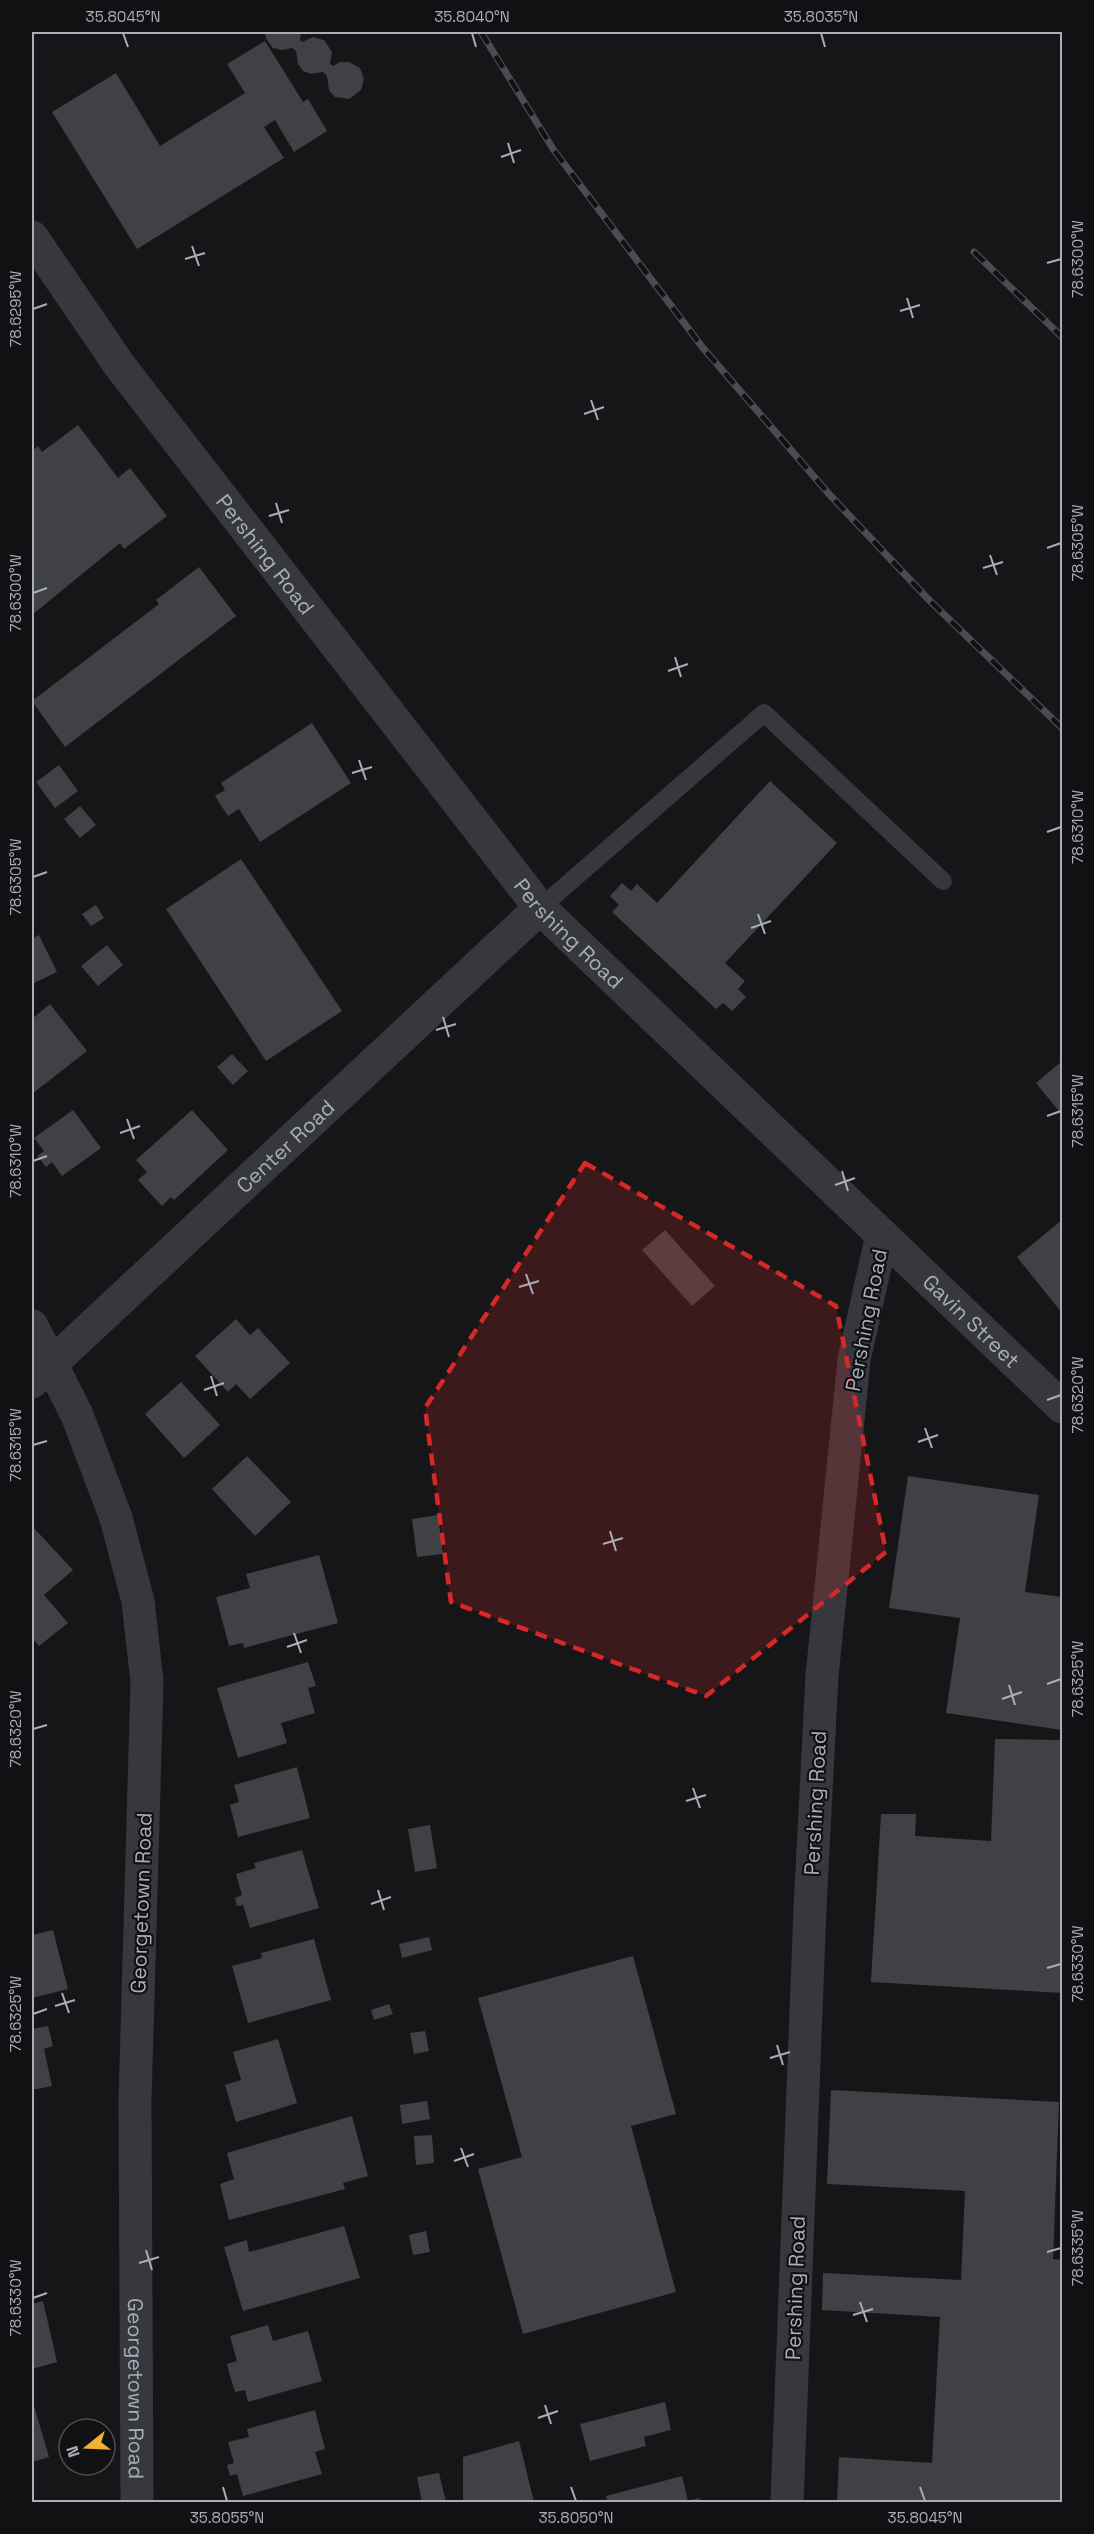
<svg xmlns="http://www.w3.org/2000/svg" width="1094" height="2534" viewBox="0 0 1094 2534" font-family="'Space Grotesk',sans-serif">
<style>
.building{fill:#404145}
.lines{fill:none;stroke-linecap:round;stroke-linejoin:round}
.service{stroke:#37383d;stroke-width:18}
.minor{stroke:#37383d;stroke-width:33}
.tertiary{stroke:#37383d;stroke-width:33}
.rail-casing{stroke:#4a4c52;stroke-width:7}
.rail{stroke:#111113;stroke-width:4.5;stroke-dasharray:14;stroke-linecap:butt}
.marked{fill:#d62828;fill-opacity:0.2;stroke:#d62828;stroke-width:4.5;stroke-dasharray:12 8;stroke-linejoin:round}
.ticks{fill:none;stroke:#a8adb8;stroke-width:2}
.labels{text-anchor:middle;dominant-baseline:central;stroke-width:4.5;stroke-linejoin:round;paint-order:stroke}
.street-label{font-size:21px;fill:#a8adb8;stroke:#111113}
.neatline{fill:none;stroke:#a8adb8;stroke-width:2}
.ticks-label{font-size:15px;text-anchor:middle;fill:#a8adb8}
</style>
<rect width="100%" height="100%" fill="#161618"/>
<g class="building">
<polygon points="265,32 301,32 300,40 302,42 313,37 324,40 332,52 330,64 333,66 340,62 349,62 360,68 364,79 361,90 349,99 335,97 329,90 327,76 323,72 311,74 303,71 298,64 296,51 292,48 282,50 273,48 266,39"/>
<polygon points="265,41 303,102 308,99 327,131 294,152 275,120 264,127 284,158 137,249 52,112 116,73 160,146 245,93 227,64"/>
<polygon points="78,425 118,478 130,468 167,516 124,549 120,543 32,615 32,451 38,446 42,452"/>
<polygon points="199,567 236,616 65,747 32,701 159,604 156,600"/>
<polygon points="312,723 351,783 260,842 239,809 228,816 215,796 225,790 221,783"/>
<polygon points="59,765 78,791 55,808 36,782"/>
<polygon points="770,781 837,843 725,963 745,981 738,989 746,997 732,1011 723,1003 716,1009 612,912 619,905 610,896 622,883 631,891 637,884 657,903"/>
<polygon points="80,806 96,825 80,838 64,819"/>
<polygon points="241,859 342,1011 266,1061 166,909"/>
<polygon points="96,905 104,918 91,926 82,914"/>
<polygon points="39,935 57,972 32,984 32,939"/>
<polygon points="107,945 123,965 98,986 81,966"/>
<polygon points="50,1004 87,1051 32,1094 32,1019"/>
<polygon points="232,1054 248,1071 233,1085 217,1067"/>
<polygon points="1062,1061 1062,1115 1036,1083"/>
<polygon points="73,1110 101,1148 62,1176 52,1162 46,1167 40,1159 37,1156 44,1151 34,1138"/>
<polygon points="192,1110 228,1150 174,1200 171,1197 162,1206 138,1180 147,1172 136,1160"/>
<polygon points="1062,1220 1062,1313 1017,1257"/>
<polygon points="665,1230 715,1286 692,1306 642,1250"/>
<polygon points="236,1319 250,1335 258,1328 290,1363 250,1399 236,1384 228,1392 195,1356"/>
<polygon points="181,1382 220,1425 184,1458 145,1414"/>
<polygon points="247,1456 291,1502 255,1536 212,1489"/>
<polygon points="908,1476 1039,1495 1025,1592 1062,1597 1062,1730 946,1713 960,1618 889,1608"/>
<polygon points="438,1515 443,1554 417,1557 412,1519"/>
<polygon points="32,1526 73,1570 44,1595 68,1623 39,1646 32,1638"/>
<polygon points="319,1555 338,1623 244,1648 243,1643 229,1646 216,1597 250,1588 246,1574"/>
<polygon points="308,1662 316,1686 308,1688 315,1713 281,1723 287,1743 238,1758 217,1688"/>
<polygon points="995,1739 1062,1740 1062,1993 871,1982 881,1814 916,1814 915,1836 991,1841"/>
<polygon points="297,1767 310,1818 238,1837 230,1805 239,1802 234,1785"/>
<polygon points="430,1825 437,1868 415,1872 408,1829"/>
<polygon points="302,1850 319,1908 250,1928 243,1905 237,1906 236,1903 235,1898 242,1895 236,1874 256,1868 254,1863"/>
<polygon points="53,1930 68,1989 32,1998 32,1935"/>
<polygon points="429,1937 432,1950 402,1958 399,1944"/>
<polygon points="314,1939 331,2000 248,2023 232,1966 262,1958 261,1953"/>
<polygon points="633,1956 676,2114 631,2126 676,2292 523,2334 478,2169 522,2157 478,1998"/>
<polygon points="389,2004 393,2014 374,2020 371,2010"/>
<polygon points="48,2026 53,2046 44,2049 52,2086 32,2090 32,2029"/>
<polygon points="425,2031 429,2051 414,2054 410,2033"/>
<polygon points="278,2039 297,2103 236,2122 225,2085 241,2080 233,2052"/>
<polygon points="831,2090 1059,2102 1053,2259 1062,2260 1062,2502 837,2502 839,2457 932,2463 940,2317 822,2310 823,2273 961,2280 965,2191 827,2184"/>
<polygon points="427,2101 430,2119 402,2124 400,2105"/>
<polygon points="352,2116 368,2176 343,2183 345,2189 229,2220 220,2184 234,2179 227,2153"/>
<polygon points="432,2135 434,2163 416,2165 414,2136"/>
<polygon points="344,2226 360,2278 243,2311 224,2247 247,2240 249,2252"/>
<polygon points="426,2231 430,2252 413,2255 409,2235"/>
<polygon points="43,2301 57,2362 32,2369 32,2304"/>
<polygon points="268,2325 273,2341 308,2331 322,2381 248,2402 245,2390 235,2392 230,2376 227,2364 237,2361 230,2336"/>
<polygon points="32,2399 49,2457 32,2462"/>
<polygon points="665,2402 671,2430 644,2437 646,2446 590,2461 580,2424"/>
<polygon points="315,2410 325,2449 315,2452 322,2474 243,2496 237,2474 230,2476 229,2472 227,2465 234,2463 228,2442 249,2437 247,2429"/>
<polygon points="519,2441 534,2502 463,2502 463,2457"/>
<polygon points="439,2473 446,2502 422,2502 417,2477"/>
<polygon points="682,2476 688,2501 699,2498 700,2502 608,2502 606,2496"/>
</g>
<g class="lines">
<polyline class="service" points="540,908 764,713 943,881"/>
<g class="minor">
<path id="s1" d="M882,1235l180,172"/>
<path id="s2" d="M32,1326l45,89 39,103 22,83 9,81 -12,419 2,401"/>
<path id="s3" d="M32,1382l508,-474"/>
</g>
<path class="tertiary" id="s4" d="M32,237l88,129 420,542 342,327 -28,125 -32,316 -12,232 -23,594"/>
<defs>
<g id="rail">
<polyline points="481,32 553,149 703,348 829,494 929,600 1062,728"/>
<polyline points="974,252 1062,337"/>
</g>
</defs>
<use href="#rail" class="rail-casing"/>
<use href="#rail" class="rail"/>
</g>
<path class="marked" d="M585,1163l251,143 50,246 -180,144 -255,-94 -26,-194z"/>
<path class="ticks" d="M123,33l5,14M472,33l4,14M821,33l4,14M508,143l6,20M501,157l20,-7M192,246l7,20M185,259l20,-6M1047,263l14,-4M907,298l6,20M33,309l14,-5M900,311l20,-6M591,400l7,20M584,414l20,-7M276,503l6,20M269,516l20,-6M1047,548l14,-5M990,555l7,20M983,568l20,-6M33,593l14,-5M675,657l6,20M668,671l20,-7M359,760l7,20M352,773l20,-6M1047,832l14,-5M33,877l14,-5M758,914l7,20M751,928l20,-7M443,1017l6,20M436,1030l20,-6M1047,1116l14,-5M127,1119l7,20M120,1133l20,-7M33,1161l14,-5M842,1171l6,20M835,1185l20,-7M526,1274l7,20M519,1287l20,-6M211,1376l6,20M204,1390l20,-7M1047,1400l14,-5M925,1428l7,20M918,1442l20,-7M33,1445l14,-4M610,1531l6,20M603,1544l20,-6M294,1633l7,20M287,1647l20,-7M1047,1684l14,-5M1009,1685l6,20M1002,1699l20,-7M33,1729l14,-4M693,1788l7,20M686,1801l20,-6M378,1890l6,20M371,1904l20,-7M1047,1968l14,-4M62,1993l7,20M55,2006l20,-6M33,2014l14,-5M777,2045l6,20M770,2058l20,-6M461,2148l7,19M454,2161l20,-7M146,2250l6,20M1047,2252l14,-4M139,2263l20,-6M33,2298l14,-5M860,2302l7,20M853,2315l20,-6M545,2405l6,19M538,2418l20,-7M223,2487l4,14M571,2487l5,14M920,2487l5,14"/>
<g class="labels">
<g class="street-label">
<text stroke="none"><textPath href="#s4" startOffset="394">Pershing Road</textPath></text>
<text stroke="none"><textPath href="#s4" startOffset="880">Pershing Road</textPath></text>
<text stroke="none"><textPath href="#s3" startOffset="346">Center Road</textPath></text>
<text transform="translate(866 1320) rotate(-79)">Pershing Road</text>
<text stroke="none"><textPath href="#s1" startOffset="124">Gavin Street</textPath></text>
<text transform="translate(815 1803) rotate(-87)">Pershing Road</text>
<text transform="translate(141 1903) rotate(-88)">Georgetown Road</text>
<text transform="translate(795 2288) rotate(-88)">Pershing Road</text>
<text stroke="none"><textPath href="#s2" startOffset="1084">Georgetown Road</textPath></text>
</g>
</g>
<rect width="1094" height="2534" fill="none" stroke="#111113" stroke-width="66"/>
<g transform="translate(87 2447) rotate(252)"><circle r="28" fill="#111113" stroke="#4d4f55" stroke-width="1.5"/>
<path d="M0-4.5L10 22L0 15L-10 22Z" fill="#f2b134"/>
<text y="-9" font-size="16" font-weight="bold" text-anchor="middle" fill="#a8adb8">N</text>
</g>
<rect x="33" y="33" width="1028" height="2468" class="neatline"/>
<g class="ticks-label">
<text x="123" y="22">35.8045°N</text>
<text x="472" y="22">35.8040°N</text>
<text x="821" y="22">35.8035°N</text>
<text transform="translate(1078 259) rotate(-90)" y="5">78.6300°W</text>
<text transform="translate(16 309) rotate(-90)" y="5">78.6295°W</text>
<text transform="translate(1078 543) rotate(-90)" y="5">78.6305°W</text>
<text transform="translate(16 593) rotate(-90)" y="5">78.6300°W</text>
<text transform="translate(1078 827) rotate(-90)" y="5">78.6310°W</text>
<text transform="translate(16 877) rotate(-90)" y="5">78.6305°W</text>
<text transform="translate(1078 1111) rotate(-90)" y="5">78.6315°W</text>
<text transform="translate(16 1161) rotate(-90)" y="5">78.6310°W</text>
<text transform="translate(1078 1395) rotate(-90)" y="5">78.6320°W</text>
<text transform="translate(16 1445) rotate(-90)" y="5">78.6315°W</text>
<text transform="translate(1078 1679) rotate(-90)" y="5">78.6325°W</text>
<text transform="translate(16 1729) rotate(-90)" y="5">78.6320°W</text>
<text transform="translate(1078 1964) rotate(-90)" y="5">78.6330°W</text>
<text transform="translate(16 2014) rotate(-90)" y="5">78.6325°W</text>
<text transform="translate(1078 2248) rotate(-90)" y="5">78.6335°W</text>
<text transform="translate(16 2298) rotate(-90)" y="5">78.6330°W</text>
<text x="227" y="2523">35.8055°N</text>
<text x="576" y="2523">35.8050°N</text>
<text x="925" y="2523">35.8045°N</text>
</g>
</svg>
